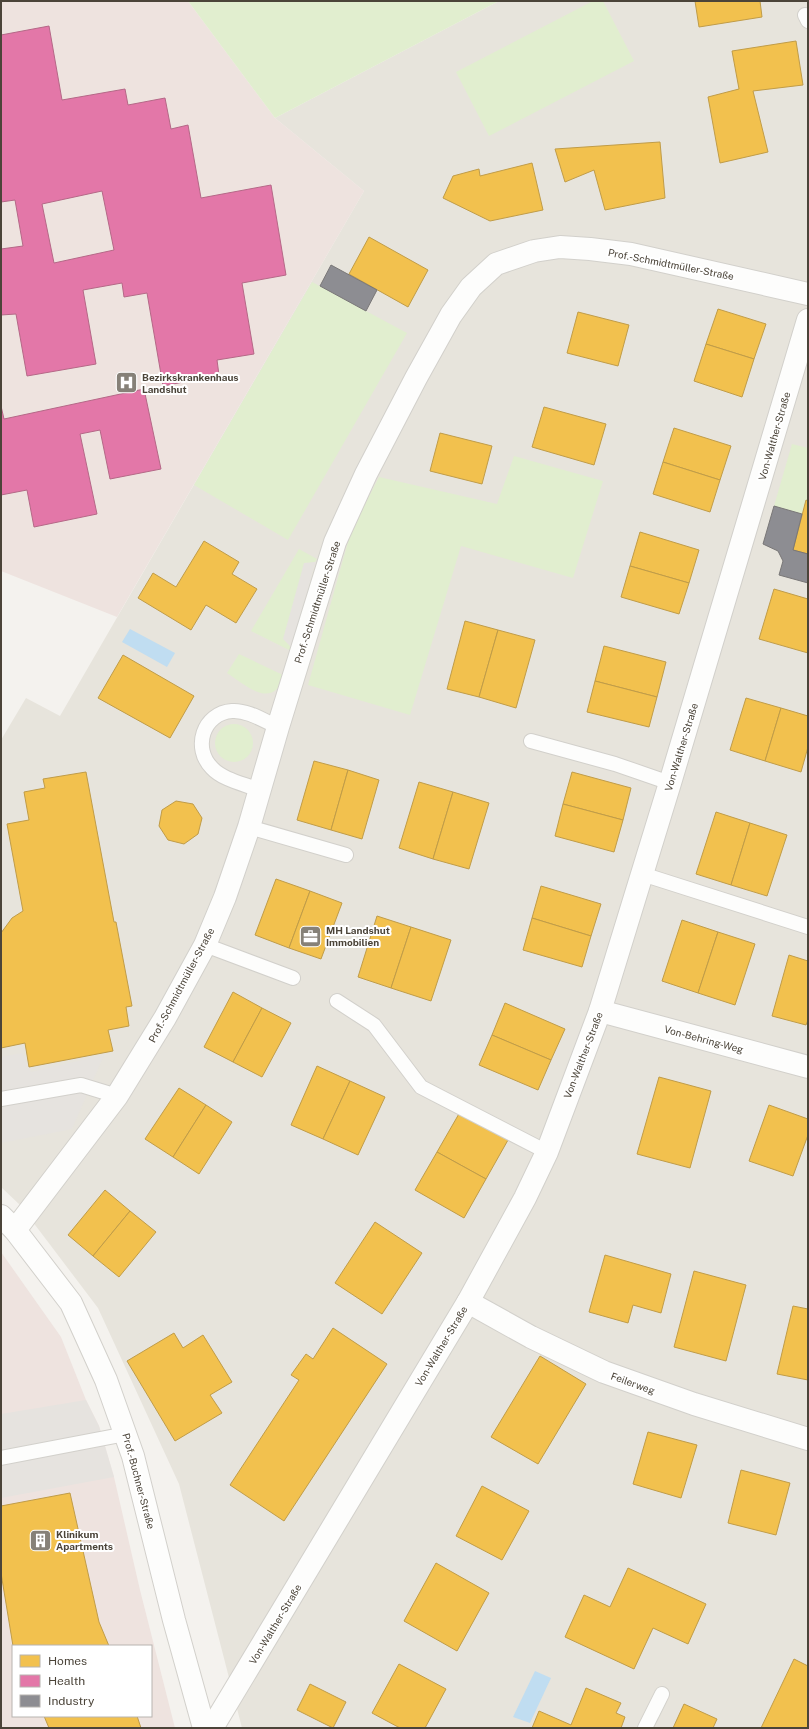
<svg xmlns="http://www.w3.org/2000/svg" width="809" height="1729" viewBox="0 0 809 1729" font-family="'Public Sans',sans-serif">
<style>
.residential{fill:#e7e4dc}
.medical{fill:#eee3df;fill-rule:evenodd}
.green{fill:#e1eecf}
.parking{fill:#e6e3df}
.water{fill:#c0ddf1}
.homes{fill:#f2c14e;stroke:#c09c48}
.health{fill:#e377a8;stroke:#b56887;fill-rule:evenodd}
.industry{fill:#8d8d92;stroke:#797777}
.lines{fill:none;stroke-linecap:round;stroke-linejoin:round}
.service-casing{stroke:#d2d0cb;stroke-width:16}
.minor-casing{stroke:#d2d0cb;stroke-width:24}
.service{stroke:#fdfdfc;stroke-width:14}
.minor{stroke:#fdfdfc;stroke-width:22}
.labels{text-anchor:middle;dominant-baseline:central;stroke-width:4;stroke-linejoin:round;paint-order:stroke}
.street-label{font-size:10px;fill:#4b4439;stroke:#fff}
.poi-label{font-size:10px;font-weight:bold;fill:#4b4439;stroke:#fff;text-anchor:start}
</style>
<rect width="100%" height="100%" fill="#f4f2ee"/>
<polygon class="residential" points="499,1 808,1 808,1728 242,1728 179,1484 98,1308 20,1205 1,1187 1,740 26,698 60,716 364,191 275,118"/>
<g class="medical">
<polygon points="1,1 188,1 275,118 364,191 117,617 1,571"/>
<path d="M1,1252l60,85 25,63 13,26 15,51 26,113 35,138h-174zM13,1646h138v70h-138z"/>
</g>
<g class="green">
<polygon points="188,1 499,1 275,118"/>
<polygon points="593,1 603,1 634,61 489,136 456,72"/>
<polygon points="312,282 407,333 288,540 194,485"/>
<polygon points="792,444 808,448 808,501 806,500 802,514 774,506"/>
<polygon points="514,456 603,481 573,578 461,546 410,715 308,685 351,531 379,477 497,504"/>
<polygon points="299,549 317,559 315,562 304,564 291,651 251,631"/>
<path d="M239,654l44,21c-1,4 -3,11 -6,14 -14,14 -37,-8 -50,-16z"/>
<circle cx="234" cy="743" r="19"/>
</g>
<g class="parking">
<polygon points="315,562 292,648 283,639 304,563"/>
<polygon points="22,1053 31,1072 104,1055 72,1129 1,1143 1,1057"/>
<polygon points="86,1400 99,1426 114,1477 1,1498 1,1414"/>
</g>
<g class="water">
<polygon points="130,629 175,653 167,667 122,642"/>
<polygon points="535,1671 551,1678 530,1723 513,1717"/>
</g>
<g class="homes">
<polygon points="695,1 760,1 762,17 699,27"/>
<polygon points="796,41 803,85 753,91 768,152 720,163 708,97 739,89 732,51"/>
<polygon points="660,142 665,198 605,210 594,170 565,182 555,149"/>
<polygon points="532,163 543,210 490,221 443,198 453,176 479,169 480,176"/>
<polygon points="369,237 428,270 408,307 349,274"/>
<polygon points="718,309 766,324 754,359 706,344"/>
<polygon points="578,312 629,325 618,366 567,353"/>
<polygon points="706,344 754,359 742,397 694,381"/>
<polygon points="544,407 606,424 594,465 532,447"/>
<polygon points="674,428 731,446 720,480 663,462"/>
<polygon points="440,433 492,446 482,484 430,471"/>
<polygon points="663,462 720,480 710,512 653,494"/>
<polygon points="806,500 808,501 808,554 793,550"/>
<polygon points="640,532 699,550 689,583 630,566"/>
<polygon points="204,541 239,562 232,574 257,589 236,623 206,605 191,630 138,598 153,573 176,587"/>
<polygon points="630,566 689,583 679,614 621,597"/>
<polygon points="774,589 808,599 808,653 759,639"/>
<polygon points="465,621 498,630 479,697 447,689"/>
<polygon points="498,630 535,640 516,708 479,697"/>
<polygon points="604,646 666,662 657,697 595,681"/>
<polygon points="123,655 194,696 170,738 98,698"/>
<polygon points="595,681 657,697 649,727 587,712"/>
<polygon points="746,698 781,708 765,761 730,750"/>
<polygon points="781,708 808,716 808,747 801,772 765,761"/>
<polygon points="314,761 348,770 331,830 297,820"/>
<polygon points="348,770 379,780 362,839 331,830"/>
<polygon points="86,772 114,922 116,922 132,1006 126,1007 129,1026 108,1030 113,1051 29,1067 25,1043 1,1048 1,933 12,918 23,911 7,824 29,820 24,792 45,788 43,779"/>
<polygon points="572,772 631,788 623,820 563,804"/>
<polygon points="419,782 453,792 433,859 399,848"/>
<polygon points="453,792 489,803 469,869 433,859"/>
<polygon points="176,801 193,804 202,818 198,834 184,844 168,840 159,826 162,810"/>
<polygon points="563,804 623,820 614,852 555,836"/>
<polygon points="716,812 750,823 731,885 696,874"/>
<polygon points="750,823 787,835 767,896 731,885"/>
<polygon points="276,879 310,891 289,948 255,935"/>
<polygon points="541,886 601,904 591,936 532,918"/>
<polygon points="310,891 342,903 321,959 289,948"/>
<polygon points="377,916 411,927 391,988 358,977"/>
<polygon points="532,918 591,936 582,967 523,950"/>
<polygon points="682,920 718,932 698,993 662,981"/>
<polygon points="411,927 451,940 431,1001 391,988"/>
<polygon points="718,932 755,944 735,1005 698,993"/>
<polygon points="789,955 808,961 808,1020 806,1025 772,1016"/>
<polygon points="233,992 262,1008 233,1062 204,1047"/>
<polygon points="505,1003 565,1029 551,1060 492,1035"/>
<polygon points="262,1008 291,1023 262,1077 233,1062"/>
<polygon points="492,1035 551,1060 538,1090 479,1065"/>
<polygon points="317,1066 350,1081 323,1139 291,1125"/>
<polygon points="659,1077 711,1091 690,1168 637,1154"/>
<polygon points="350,1081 385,1097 358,1155 323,1139"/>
<polygon points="179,1088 206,1105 173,1157 145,1139"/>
<polygon points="206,1105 232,1122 199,1174 173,1157"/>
<polygon points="769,1105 808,1119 808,1135 793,1176 749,1161"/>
<polygon points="460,1112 508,1140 486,1179 437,1152"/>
<polygon points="437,1152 486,1179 464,1218 415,1190"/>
<polygon points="105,1190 130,1211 93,1256 68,1235"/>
<polygon points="130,1211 156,1232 119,1277 93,1256"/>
<polygon points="375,1222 422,1253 382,1314 335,1283"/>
<polygon points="605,1255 671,1274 661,1313 633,1305 628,1323 589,1312"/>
<polygon points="694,1271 746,1285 726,1361 674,1347"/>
<polygon points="793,1306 808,1309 808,1380 777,1374"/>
<polygon points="333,1328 387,1364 284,1521 230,1485 299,1380 291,1375 306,1354 313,1359"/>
<polygon points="174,1333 183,1348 203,1335 232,1382 210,1395 222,1413 175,1441 127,1361"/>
<polygon points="540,1356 586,1384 538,1464 491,1437"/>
<polygon points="648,1432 697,1445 681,1498 633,1484"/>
<polygon points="741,1470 790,1483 776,1535 728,1523"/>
<polygon points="482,1486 529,1511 502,1560 456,1536"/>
<polygon points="70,1493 99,1622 109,1646 13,1646 1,1573 1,1506"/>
<polygon points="436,1563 489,1593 457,1651 404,1621"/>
<polygon points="628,1568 706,1604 688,1644 653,1628 634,1669 565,1637 584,1595 610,1607"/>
<polygon points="794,1659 808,1666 808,1728 761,1728"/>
<polygon points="399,1664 446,1689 425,1728 400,1728 372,1713"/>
<polygon points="310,1684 346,1702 333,1728 297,1710"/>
<polygon points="586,1688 621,1703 616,1713 625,1717 621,1728 532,1728 539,1711 571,1725"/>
<polygon points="684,1704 717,1719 713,1728 673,1728"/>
<polygon points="44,1716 137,1716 141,1728 49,1728"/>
</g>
<g class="health">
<path d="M49,26l13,74 63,-11 3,16 37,-7 6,31 17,-4 13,73 70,-13 15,90 -44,8 12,71 -37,6 2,15 -56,11 -16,-93 -23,4 -2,-14 -39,7 13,74 -69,12 -11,-62 -15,1v-66l22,-3 -8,-46 -14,2v-167zM102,191l12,59 -60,13 -12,-59z"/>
<polygon points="144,389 161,469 110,479 100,430 80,434 97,514 34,527 27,490 1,495 1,406 4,419"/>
</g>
<g class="industry">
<polygon points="331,265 377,290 366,311 320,286"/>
<polygon points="774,506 802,514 793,550 808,554 808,583 779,575 783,561 778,551 763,544"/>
</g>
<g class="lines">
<defs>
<g id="service">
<polyline points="805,15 808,21"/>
<polyline points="531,741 615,764 670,783"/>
<path d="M259,790c-14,-6 -36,-10 -47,-22 -20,-20 -9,-55 20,-57 16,-1 32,10 46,16"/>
<polyline points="249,827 346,855"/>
<polyline points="642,874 808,927"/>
<polyline points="205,945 293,978"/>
<polyline points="337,1001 374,1025 421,1087 547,1152"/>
<polyline points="1,1099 81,1085 117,1096"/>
<polyline points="1,1458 126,1434"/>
<polyline points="645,1728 662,1694"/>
</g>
<g id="minor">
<polyline points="600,1011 808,1067"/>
<polyline points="1,1216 15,1230 71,1303 106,1380 133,1456 174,1620 204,1728"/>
<polyline points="15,1230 117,1096 165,1018 205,945 225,897 249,827 278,727 335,542 366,474 416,378 451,315 471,287 496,264 534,251 560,247 590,249 631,254 808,294"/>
<polyline points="468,1302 531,1337 604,1372 694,1404 808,1439"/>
<polyline points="212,1728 468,1302 525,1198 547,1152 600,1011 670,783 808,320"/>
</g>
</defs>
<use href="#service" class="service-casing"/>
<use href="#minor" class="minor-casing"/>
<use href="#service" class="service"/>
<use href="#minor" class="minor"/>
</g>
<defs>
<symbol id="hospital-square" viewBox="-11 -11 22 22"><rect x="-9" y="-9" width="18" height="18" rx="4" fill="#868178" stroke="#fff"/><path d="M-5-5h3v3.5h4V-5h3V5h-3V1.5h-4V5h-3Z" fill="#fff"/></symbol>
<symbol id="office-square" viewBox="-11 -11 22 22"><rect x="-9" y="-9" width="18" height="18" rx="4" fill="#868178" stroke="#fff"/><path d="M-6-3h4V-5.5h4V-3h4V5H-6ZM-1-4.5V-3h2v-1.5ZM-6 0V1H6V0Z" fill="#fff"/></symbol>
<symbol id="building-square" viewBox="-11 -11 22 22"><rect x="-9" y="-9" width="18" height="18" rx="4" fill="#868178" stroke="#fff"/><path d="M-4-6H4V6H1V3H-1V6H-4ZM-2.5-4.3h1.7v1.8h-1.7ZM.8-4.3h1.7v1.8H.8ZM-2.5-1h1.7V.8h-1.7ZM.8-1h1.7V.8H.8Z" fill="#fff"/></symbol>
</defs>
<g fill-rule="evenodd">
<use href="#hospital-square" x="114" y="370" width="25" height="25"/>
<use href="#office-square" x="298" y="924" width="25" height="25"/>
<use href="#building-square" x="28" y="1528" width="25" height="25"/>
</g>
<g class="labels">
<g class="street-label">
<text transform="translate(671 264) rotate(11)">Prof.-Schmidtmüller-Straße</text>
<text transform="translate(774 436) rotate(-74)">Von-Walther-Straße</text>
<text transform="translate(317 602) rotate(-72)">Prof.-Schmidtmüller-Straße</text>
<text transform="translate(681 747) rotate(-73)">Von-Walther-Straße</text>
<text transform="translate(181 985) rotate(-62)">Prof.-Schmidtmüller-Straße</text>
<text transform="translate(704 1039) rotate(15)">Von-Behring-Weg</text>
<text transform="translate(583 1055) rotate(-69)">Von-Walther-Straße</text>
<text transform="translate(441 1346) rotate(-59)">Von-Walther-Straße</text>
<text transform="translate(633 1383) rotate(20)">Feilerweg</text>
<text transform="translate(139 1481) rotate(75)">Prof.-Buchner-Straße</text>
<text transform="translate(275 1624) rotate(-59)">Von-Walther-Straße</text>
</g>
<g class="poi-label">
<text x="142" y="377">Bezirkskrankenhaus<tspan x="142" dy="12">Landshut</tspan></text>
<text x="326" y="930">MH Landshut<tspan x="326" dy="12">Immobilien</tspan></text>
<text x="56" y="1534">Klinikum<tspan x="56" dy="12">Apartments</tspan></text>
</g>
</g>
<rect width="809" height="1729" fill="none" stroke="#4b4439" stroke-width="4"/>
<rect x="12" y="1645" width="140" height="72" fill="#ffffff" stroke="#b7b4b0"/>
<rect x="20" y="1655" width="20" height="12" fill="#f2c14e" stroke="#b7b4b0"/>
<text x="48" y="1665" font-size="12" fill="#4b4439">Homes</text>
<rect x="20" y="1675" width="20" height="12" fill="#e377a8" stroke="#b7b4b0"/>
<text x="48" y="1685" font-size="12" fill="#4b4439">Health</text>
<rect x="20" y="1695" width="20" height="12" fill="#8d8d92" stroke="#b7b4b0"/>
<text x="48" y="1705" font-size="12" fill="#4b4439">Industry</text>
</svg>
